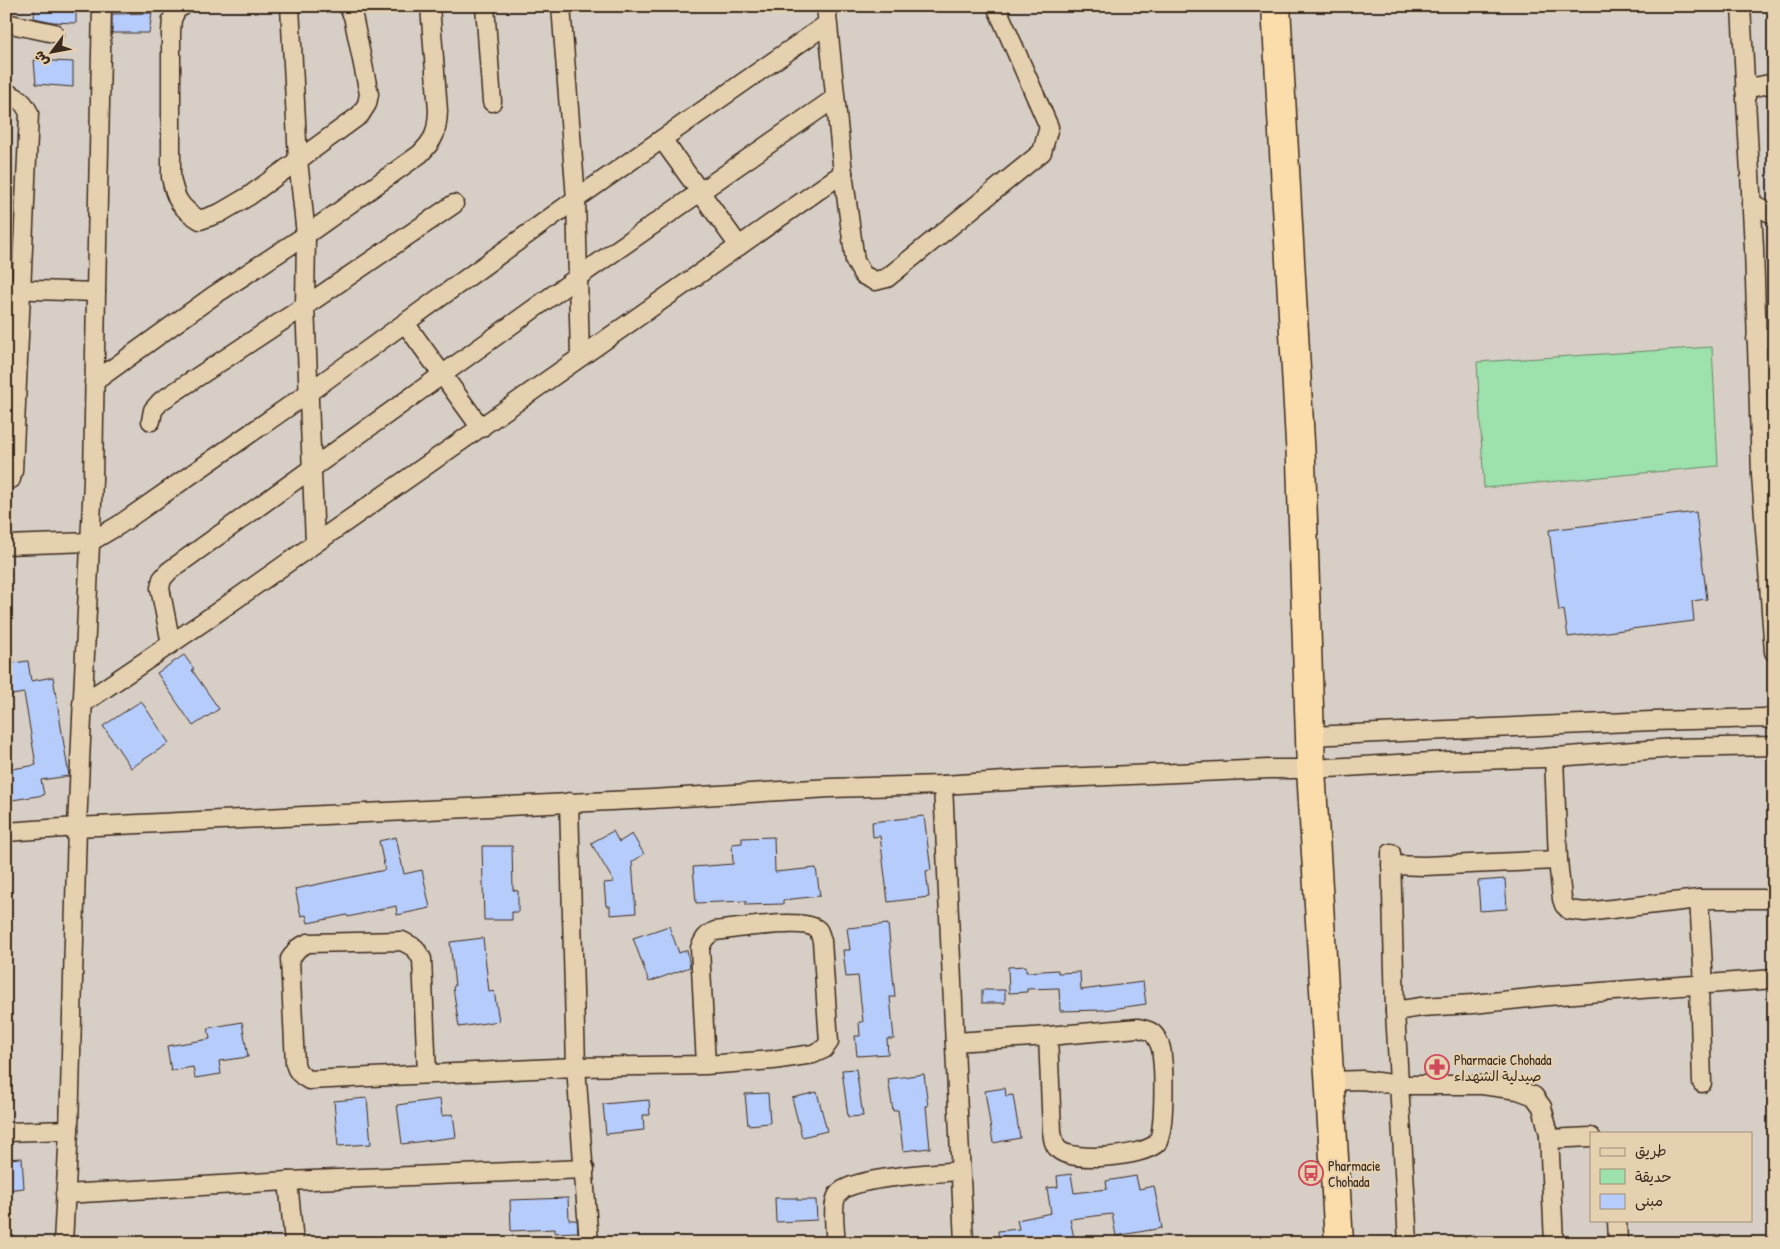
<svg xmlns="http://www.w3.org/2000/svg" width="1780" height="1249" viewBox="0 0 1780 1249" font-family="'Patrick Hand','Playpen Sans Arabic',sans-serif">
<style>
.green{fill:#9de1ad;stroke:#6c8666}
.building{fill:#b6ccfb;stroke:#3b2a1e}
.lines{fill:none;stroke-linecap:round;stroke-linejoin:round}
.minor-casing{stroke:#3b2a1e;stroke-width:21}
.trunk-casing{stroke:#3b2a1e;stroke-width:31}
.minor{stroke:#e5d0af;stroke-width:18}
.trunk{stroke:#fbddab;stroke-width:28}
.labels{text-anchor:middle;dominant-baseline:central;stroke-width:4.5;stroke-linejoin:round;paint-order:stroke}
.poi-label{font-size:14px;fill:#3b2a1e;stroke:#e5d0af;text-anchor:start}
</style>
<rect width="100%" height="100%" fill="#d7cfc6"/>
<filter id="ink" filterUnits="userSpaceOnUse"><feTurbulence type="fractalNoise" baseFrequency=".02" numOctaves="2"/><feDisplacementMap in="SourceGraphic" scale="10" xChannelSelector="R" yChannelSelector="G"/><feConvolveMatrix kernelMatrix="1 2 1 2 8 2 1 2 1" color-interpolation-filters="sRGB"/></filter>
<g filter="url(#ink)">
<polygon class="green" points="1712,347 1718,466 1484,488 1477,362"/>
<g class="building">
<polygon points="35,6 76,6 76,23 53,22 34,18"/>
<polygon points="152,13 149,33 112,33 112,14"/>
<polygon points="34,60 73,62 73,87 36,84"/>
<polygon points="1696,512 1707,599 1692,601 1694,621 1568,637 1564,610 1559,611 1549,530"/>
<polygon points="184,655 194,669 192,670 219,709 193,726 157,673"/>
<polygon points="28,661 31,681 53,677 69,776 41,780 44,795 6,801 6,770 36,765 24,693 6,696 6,664"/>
<polygon points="141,701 169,743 131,768 103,726"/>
<polygon points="924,816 931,870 926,871 929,897 888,902 880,836 873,837 872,822"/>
<polygon points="613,831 619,842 632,834 644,854 632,862 636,913 610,915 610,906 606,906 604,883 614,882 591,843"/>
<polygon points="396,837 404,874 422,870 430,908 397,915 396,906 348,917 347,915 308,923 306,915 301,916 295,889 385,870 379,841"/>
<polygon points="774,837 775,872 816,868 820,896 783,900 783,904 746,905 746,901 696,903 693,867 733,864 732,844 742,843 742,838"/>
<polygon points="482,846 512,846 513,890 518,891 518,912 512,912 512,920 484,920"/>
<polygon points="1505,879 1507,909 1480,911 1478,881"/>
<polygon points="888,924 895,997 890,997 894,1039 887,1039 888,1054 857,1056 855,1036 860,1036 859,1022 863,1022 858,976 846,977 843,950 850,950 847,928"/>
<polygon points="669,926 679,953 687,950 690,967 649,982 633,938"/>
<polygon points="483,938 489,992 494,991 499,1021 459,1027 453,987 455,986 450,942"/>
<polygon points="1026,966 1026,972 1058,970 1058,973 1080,972 1081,990 1143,982 1146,1004 1104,1010 1060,1011 1059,988 1027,989 1027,992 1009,993 1008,967"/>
<rect x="982" y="990" width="23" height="13"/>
<polygon points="242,1022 248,1057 219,1061 221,1074 195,1078 193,1067 171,1071 167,1046 210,1039 208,1028"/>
<polygon points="856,1069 863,1116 848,1117 842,1070"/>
<polygon points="924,1074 928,1106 926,1106 930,1148 903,1151 898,1110 893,1111 888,1079"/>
<polygon points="1005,1088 1006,1096 1013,1095 1020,1138 993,1143 985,1091"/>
<polygon points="817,1092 827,1131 802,1137 792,1098"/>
<polygon points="768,1093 770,1123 748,1125 745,1094"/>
<polygon points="367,1098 371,1144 338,1146 334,1101"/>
<polygon points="440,1099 442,1116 453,1114 456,1137 402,1144 397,1105"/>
<polygon points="649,1100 650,1115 643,1115 644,1130 606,1134 603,1104"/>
<polygon points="22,1158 24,1188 6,1190 6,1159"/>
<polygon points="1071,1174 1074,1193 1107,1189 1106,1181 1136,1176 1139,1189 1154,1186 1162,1228 1116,1236 1112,1214 1070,1219 1074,1238 1052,1243 999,1243 998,1231 1019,1229 1017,1220 1051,1213 1047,1188 1058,1187 1057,1176"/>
<polygon points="568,1198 569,1220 577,1220 578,1232 555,1233 555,1229 511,1231 510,1200"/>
<polygon points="775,1198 797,1198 797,1200 816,1200 817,1220 776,1222"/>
</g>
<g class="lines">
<defs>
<g id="minor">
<path d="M183,6l-6,3 -5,10 -1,13v145c4,22 9,31 29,43l20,-7 29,-17 111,-81 7,-11 2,-10 -16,-78 -5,-10"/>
<polyline points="290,6 298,160 306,235 305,306 315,543"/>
<polyline points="485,6 492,102"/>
<polyline points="561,6 576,199 580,357"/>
<polyline points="826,6 843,173 855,261 863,275 875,281 887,278 1042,152 1049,127 996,6"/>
<polyline points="1741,6 1754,248 1761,475 1774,652"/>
<polyline points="6,23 54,33"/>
<polyline points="1745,89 1774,83"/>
<path d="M6,93c12,4 18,9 23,20l-16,358 -2,8 -5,1"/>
<polyline points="662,139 739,246"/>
<polyline points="1751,203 1774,215"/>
<polyline points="6,289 96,292"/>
<polyline points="405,323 481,428"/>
<polyline points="1756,339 1774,339"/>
<path d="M94,382l119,-86 93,-61 114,-81c15,-15 17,-22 18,-43l-8,-105"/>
<polyline points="151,421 153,410 161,401 305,306 454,204"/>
<polyline points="6,545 90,542 119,525 308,393 576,199 827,24"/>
<polyline points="171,644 160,588 162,579 169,571 578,277 835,98"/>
<polyline points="82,704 206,620 843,173"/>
<polyline points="1310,736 1652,721 1766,718 1774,720"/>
<polyline points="1554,757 1558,860 1562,899 1564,905 1569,910 1585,912 1699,899 1774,899"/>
<polyline points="943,785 964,1243"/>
<polyline points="569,802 576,1067 589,1243"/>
<polyline points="6,832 77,827 652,799 830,788 943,785 1038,779 1269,769 1311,769 1449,761 1543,758 1674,748 1774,746"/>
<polyline points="1391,853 1395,1011 1408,1243"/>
<polyline points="1391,865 1424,866 1558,860"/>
<polyline points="1699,899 1704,985"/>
<polyline points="1699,984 1702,1083"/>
<polyline points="1395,1011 1421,1007 1473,1004 1548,996 1774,979"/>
<path d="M955,1042l93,-6 90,-8c9,2 15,3 19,11 3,5 5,12 5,18 2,14 3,78 -5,86 -14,14 -86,20 -99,6 -5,-5 -5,-11 -6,-18l-4,-95"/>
<path d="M427,1074l-5,-115 -7,-11 -13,-7 -94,2 -10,5 -8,11 5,105c2,8 6,12 14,16l267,-13 130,-2 67,-5 40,-6 11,-5 5,-7 -7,-101c-1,-3 -2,-8 -4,-11 -12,-13 -84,-1 -103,1 -9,4 -11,8 -15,17l6,117"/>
<polyline points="1329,1081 1362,1080 1400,1085 1482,1085 1518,1090 1534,1096 1542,1107 1549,1134 1554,1243"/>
<polyline points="6,1132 69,1130"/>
<polyline points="1549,1139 1591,1137"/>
<polyline points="288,1181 294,1243"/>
<polyline points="65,1194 288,1181 585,1169"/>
<polyline points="1617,1220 1618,1243"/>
<polyline points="63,1243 69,1130 77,827 93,480 96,292 102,6"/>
<path d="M836,1243c-1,-11 -5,-42 3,-50 14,-16 98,-20 121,-22"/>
</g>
<polyline id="trunk" points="1276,6 1301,460 1311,769 1339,1243"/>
</defs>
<use href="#minor" class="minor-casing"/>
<use href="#trunk" class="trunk-casing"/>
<use href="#minor" class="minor"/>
<use href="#trunk" class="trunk"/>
</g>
</g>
<defs>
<symbol id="pharmacy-ring" viewBox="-11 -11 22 22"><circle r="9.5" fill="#e5d0af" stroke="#d1495b" stroke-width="1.5"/><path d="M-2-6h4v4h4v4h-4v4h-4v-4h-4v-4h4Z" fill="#d1495b"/></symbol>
<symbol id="bus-ring" viewBox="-11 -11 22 22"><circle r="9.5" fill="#e5d0af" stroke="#d1495b" stroke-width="1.5"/><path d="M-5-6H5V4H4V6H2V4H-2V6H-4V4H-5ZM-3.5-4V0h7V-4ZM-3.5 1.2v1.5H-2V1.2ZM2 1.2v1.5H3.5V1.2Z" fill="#d1495b"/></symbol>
</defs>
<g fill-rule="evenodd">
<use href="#pharmacy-ring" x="1423" y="1053" width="28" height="28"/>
<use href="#bus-ring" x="1297" y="1159" width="28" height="28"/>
</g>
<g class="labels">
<g class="poi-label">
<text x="1454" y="1059">Pharmacie Chohada<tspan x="1454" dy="16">صيدلية الشهداء</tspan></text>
<text x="1328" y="1165">Pharmacie<tspan x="1328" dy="16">Chohada</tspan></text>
</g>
</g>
<rect width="1780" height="1249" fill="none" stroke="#e5d0af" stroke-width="25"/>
<rect x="12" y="12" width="1755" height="1224" fill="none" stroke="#3b2a1e" stroke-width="2" filter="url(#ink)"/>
<rect x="1590" y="1132" width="162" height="90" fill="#e5d0af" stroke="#a18e75"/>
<rect x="1600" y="1148" width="25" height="8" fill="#e5d0af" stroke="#a18e75"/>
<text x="1635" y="1156" font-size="15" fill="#3b2a1e">طريق</text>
<rect x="1600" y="1169" width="25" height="15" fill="#9de1ad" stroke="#a18e75"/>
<text x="1635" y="1182" font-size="15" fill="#3b2a1e">حديقة</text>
<rect x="1600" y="1194" width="25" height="15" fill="#b6ccfb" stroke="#a18e75"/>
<text x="1635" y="1206" font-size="15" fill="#3b2a1e">مبنى</text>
<g transform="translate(52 52) rotate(238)" stroke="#e5d0af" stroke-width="4" paint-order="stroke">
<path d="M0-4L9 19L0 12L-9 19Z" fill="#3b2a1e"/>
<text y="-8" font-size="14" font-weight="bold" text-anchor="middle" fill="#3b2a1e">ش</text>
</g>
</svg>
